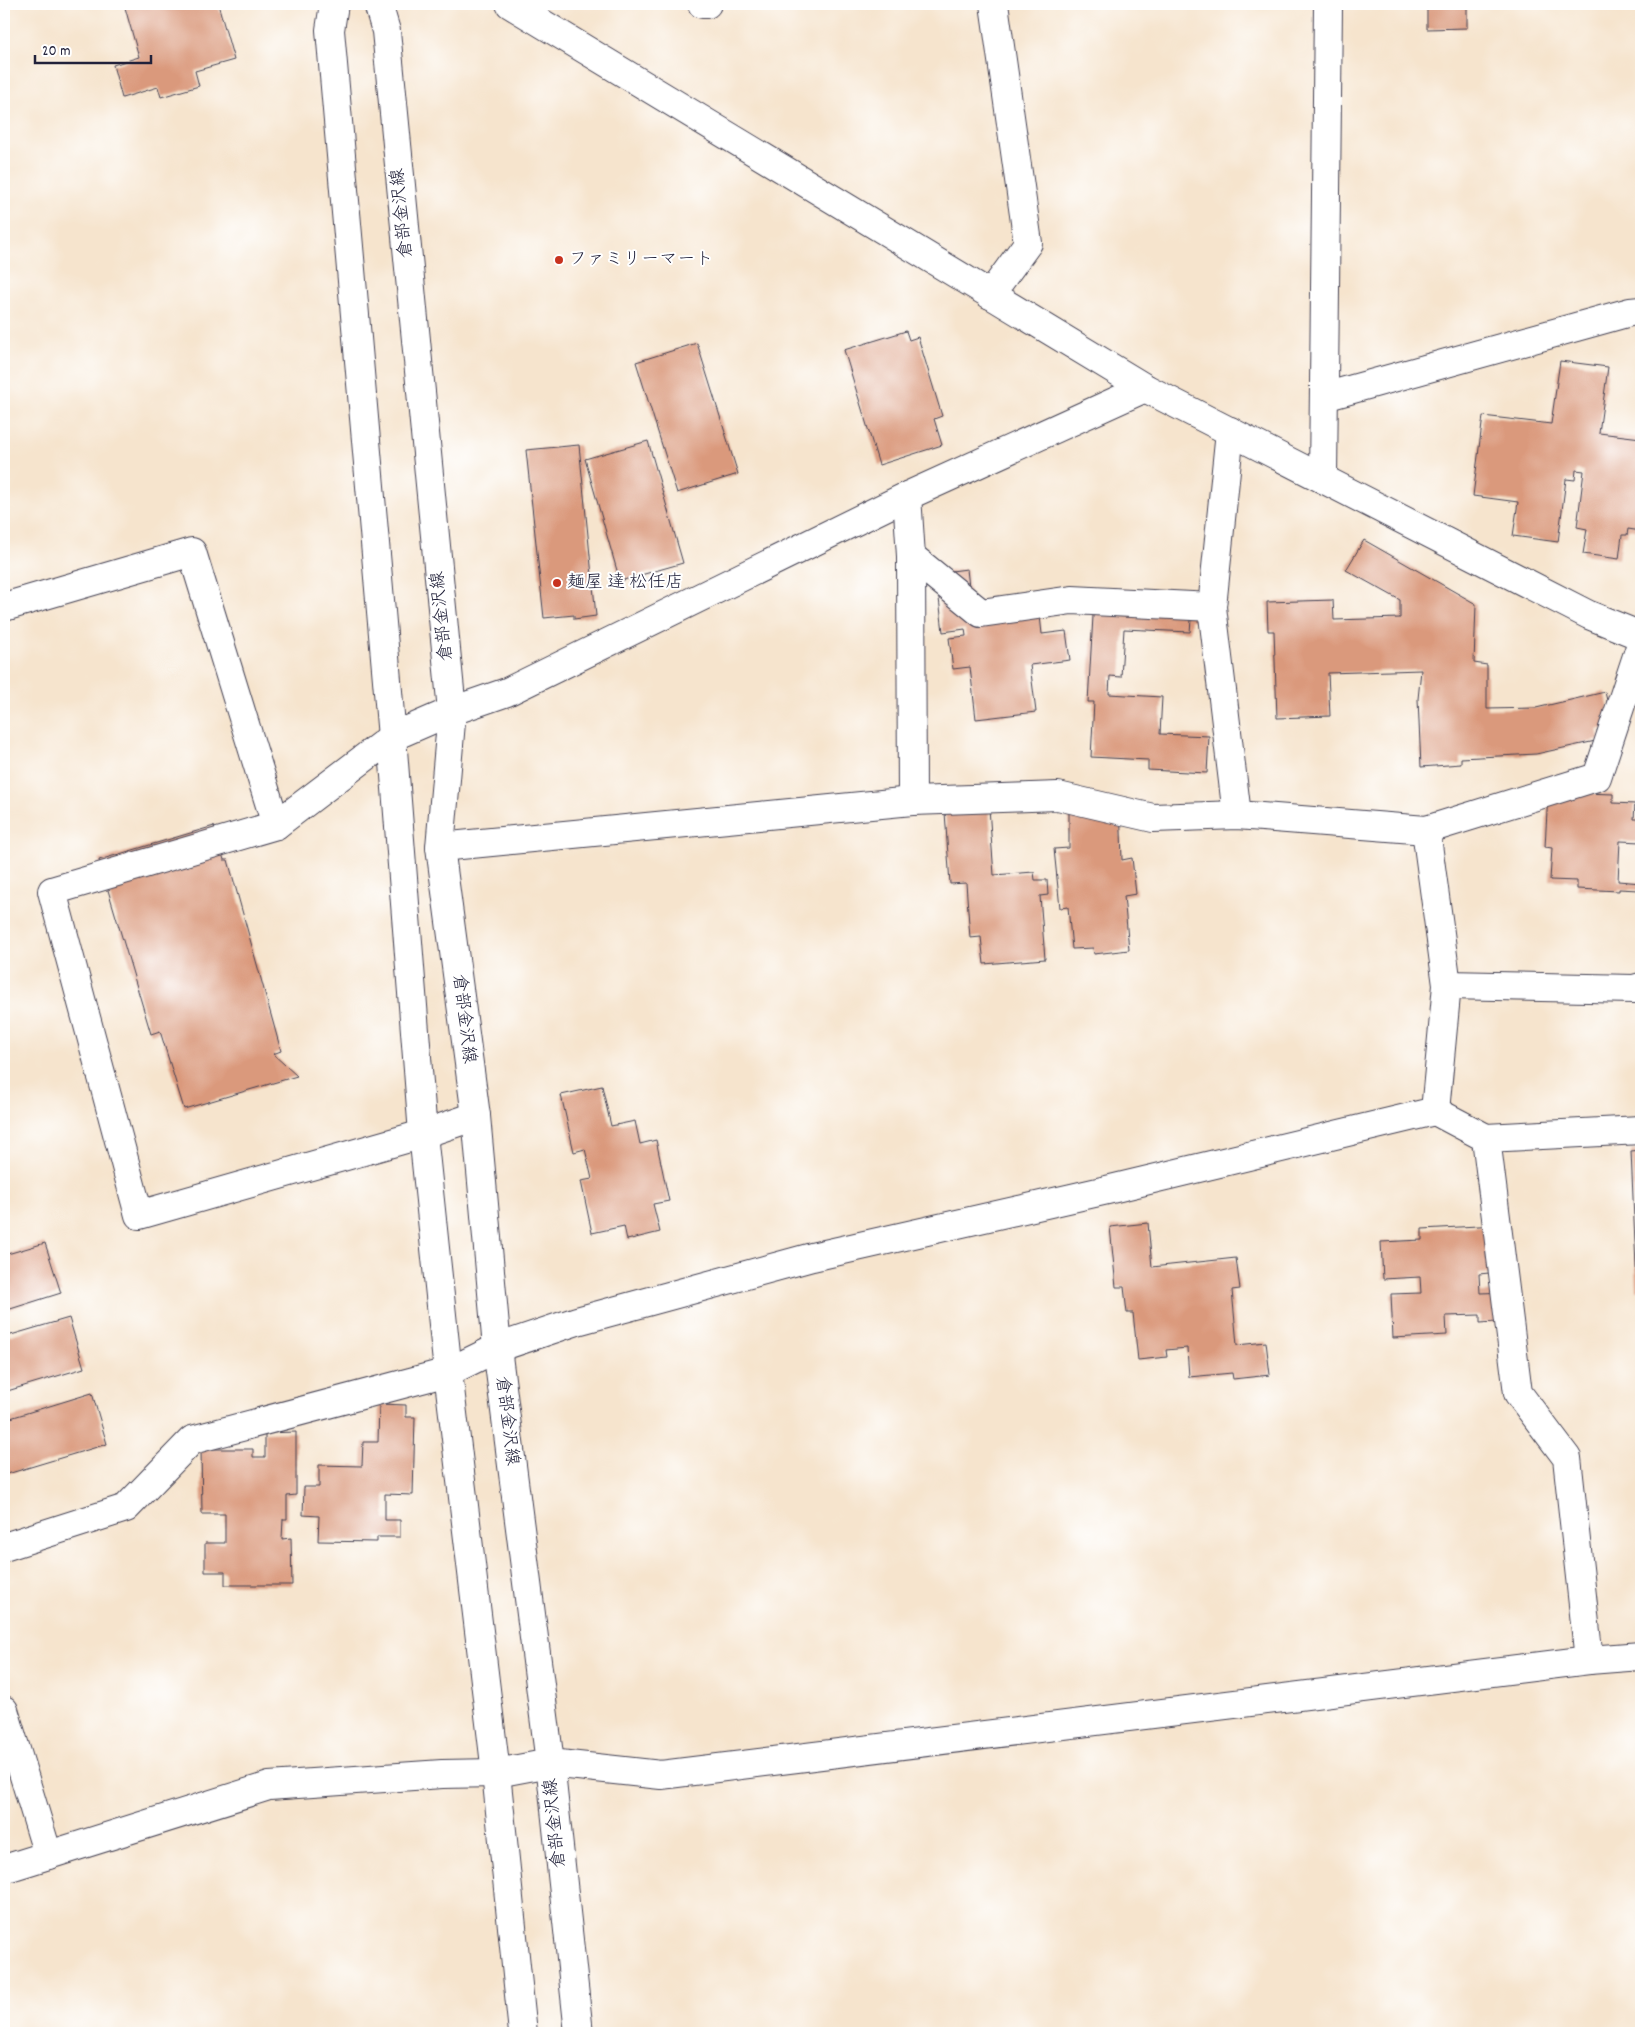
<svg xmlns="http://www.w3.org/2000/svg" width="1645" height="2037" viewBox="0 0 1645 2037" font-family="Dekko,'Klee One',sans-serif">
<style>
.building{fill:#da997c}
.lines{fill:none;stroke-linecap:round;stroke-linejoin:round}
.street-casing{stroke:#423f51;stroke-width:30}
.secondary-casing{stroke:#423f51;stroke-width:30}
.street{stroke:#fff;stroke-width:28}
.secondary{stroke:#fff;stroke-width:28}
.poi-dot{fill:#c8321e;stroke:#fff;stroke-width:2}
.labels{text-anchor:middle;dominant-baseline:central;stroke-width:4;stroke-linejoin:round;paint-order:stroke}
.street-label{font-size:18px;fill:#22223b;stroke:#fff}
.poi-label{font-size:18px;fill:#22223b;stroke:#fff;text-anchor:start}
</style>
<rect width="100%" height="100%" fill="#fff"/>
<filter id="ink" filterUnits="userSpaceOnUse"><feTurbulence type="fractalNoise" baseFrequency=".02" numOctaves="2"/><feDisplacementMap in="SourceGraphic" scale="10" xChannelSelector="R" yChannelSelector="G"/><feConvolveMatrix kernelMatrix="1 2 1 2 8 2 1 2 1" color-interpolation-filters="sRGB"/></filter>
<filter id="wash" filterUnits="userSpaceOnUse"><feTurbulence type="fractalNoise" baseFrequency=".0096" numOctaves="4" result="noise"/><feDisplacementMap in="SourceGraphic" scale="20" xChannelSelector="R" yChannelSelector="G"/><feGaussianBlur stdDeviation="1.12" result="paint"/><feColorMatrix in="noise" values="0 0 0 0 0 0 0 0 0 0 0 0 0 0 0 0 0 1.4 0 .05"/><feComposite in="paint" operator="in"/></filter>
<g filter="url(#wash)">
<rect width="100%" height="100%" fill="#f6e4cd"/>
<g id="blocks">
<g class="building">
<polygon points="124,4 218,4 234,60 195,71 199,86 161,97 158,87 122,98 113,65 139,57"/>
<polygon points="1427,4 1467,4 1467,28 1427,29"/>
<polygon points="906,331 909,340 918,337 942,416 934,419 942,445 879,465 844,350"/>
<polygon points="697,343 738,474 677,493 636,362"/>
<polygon points="1560,361 1608,367 1599,433 1641,438 1641,531 1628,529 1627,535 1622,535 1619,559 1583,554 1587,529 1577,527 1584,471 1576,470 1575,480 1566,479 1558,542 1513,536 1518,502 1473,496 1483,416 1551,424"/>
<polygon points="648,441 683,563 620,581 585,459"/>
<polygon points="579,445 596,616 574,619 574,615 544,618 526,450"/>
<polygon points="1364,540 1476,604 1474,663 1487,665 1487,709 1536,708 1605,692 1613,726 1597,730 1600,740 1536,754 1461,758 1461,764 1421,767 1418,699 1421,670 1328,673 1330,716 1277,718 1274,631 1268,631 1267,602 1333,600 1334,620 1400,618 1400,600 1346,570"/>
<polygon points="967,569 973,624 1040,616 1042,634 1066,631 1070,660 1030,665 1036,712 976,719 970,667 953,669 949,638 966,636 965,629 943,632 936,573"/>
<polygon points="1094,599 1202,605 1202,621 1191,620 1190,632 1124,629 1121,677 1110,676 1109,694 1162,697 1160,734 1209,736 1207,773 1148,770 1148,760 1091,757 1094,702 1088,702"/>
<polygon points="1584,793 1613,794 1613,803 1635,804 1634,819 1641,819 1641,842 1620,841 1618,881 1641,883 1641,893 1638,893 1638,890 1619,889 1619,891 1577,889 1577,881 1550,880 1552,848 1545,847 1548,794 1584,795"/>
<polygon points="988,795 994,875 1034,872 1035,880 1047,880 1048,895 1040,896 1045,959 984,964 981,937 970,938 966,883 950,884 944,798"/>
<polygon points="1069,798 1120,804 1122,860 1132,858 1136,894 1124,896 1129,950 1094,954 1093,948 1072,949 1068,907 1060,908 1054,849 1069,848"/>
<polygon points="214,826 224,860 228,860 281,1051 273,1054 297,1076 184,1109 160,1031 151,1034 99,860"/>
<polygon points="602,1086 611,1126 635,1121 640,1144 656,1140 669,1201 653,1204 660,1232 627,1240 624,1226 592,1233 581,1181 592,1179 585,1149 574,1152 561,1095"/>
<polygon points="1641,1150 1641,1289 1637,1290 1631,1151"/>
<polygon points="1148,1223 1152,1267 1236,1258 1240,1289 1232,1290 1237,1345 1266,1342 1270,1375 1233,1379 1232,1373 1189,1377 1187,1348 1166,1350 1167,1357 1138,1360 1133,1313 1127,1313 1124,1287 1116,1287 1110,1227"/>
<polygon points="1497,1225 1499,1272 1479,1274 1480,1293 1511,1292 1512,1321 1480,1323 1480,1315 1446,1316 1447,1335 1393,1338 1391,1294 1421,1293 1420,1277 1383,1279 1381,1242 1422,1240 1422,1229"/>
<polygon points="45,1243 61,1293 4,1311 4,1255"/>
<polygon points="69,1318 84,1368 4,1392 4,1337"/>
<polygon points="92,1393 107,1444 4,1475 4,1420"/>
<polygon points="379,1404 406,1405 406,1417 415,1417 413,1495 385,1494 385,1520 400,1520 400,1537 377,1537 377,1542 318,1541 319,1516 303,1515 304,1487 319,1487 319,1465 362,1466 363,1442 378,1442"/>
<polygon points="296,1432 296,1495 287,1496 287,1519 283,1519 282,1539 291,1538 292,1585 225,1585 225,1572 205,1572 205,1543 225,1543 225,1514 202,1514 201,1449 253,1449 253,1457 265,1457 265,1433"/>
</g>
</g>
</g>
<g filter="url(#ink)">
<use href="#blocks" fill-opacity="0" stroke="#423f51" stroke-width="1"/>
<g class="lines">
<defs>
<g id="street">
<polyline points="702,4 707,4"/>
<polyline points="990,295 1028,243 994,4"/>
<polyline points="1324,397 1630,312 1641,311"/>
<polyline points="1230,431 1212,607 1237,815"/>
<polyline points="1323,479 1328,4"/>
<polyline points="907,496 911,556 912,801"/>
<polyline points="911,556 981,613 1072,600 1212,607"/>
<polyline points="4,607 192,552 276,825 392,737 452,711 507,692 907,496 1145,388"/>
<polyline points="276,825 52,891 139,1215 423,1134 476,1116"/>
<polyline points="440,847 912,801 1058,796 1153,818 1237,815 1426,830"/>
<polyline points="1447,985 1634,989 1641,987"/>
<polyline points="1435,1111 1486,1138 1518,1393 1567,1458 1589,1660"/>
<polyline points="1486,1138 1641,1130"/>
<polyline points="4,1547 126,1508 192,1440 448,1372 497,1348 577,1321 812,1257 1107,1190 1435,1111 1447,985 1426,830 1597,777 1641,644"/>
<polyline points="4,1710 48,1855"/>
<polyline points="4,1869 269,1786 442,1774 496,1773 550,1763 661,1775 1589,1660 1641,1656"/>
</g>
<g id="secondary">
<polyline points="334,4 330,30 392,737 423,1134 448,1372 496,1773 523,2033"/>
<polyline points="378,4 386,31 452,711 440,847 476,1116 497,1348 550,1763 579,2033"/>
<polyline points="510,4 1145,388 1589,615 1641,636"/>
</g>
</defs>
<use href="#street" class="street-casing"/>
<use href="#secondary" class="secondary-casing"/>
<use href="#street" class="street"/>
<use href="#secondary" class="secondary"/>
</g>
</g>
<g class="poi-dot">
<circle cx="559" cy="260" r="5"/>
<circle cx="557" cy="583" r="5"/>
</g>
<g class="labels">
<g class="street-label">
<text transform="translate(403 213) rotate(-96)">倉部金沢線</text>
<text transform="translate(443 616) rotate(-96)">倉部金沢線</text>
<text transform="translate(463 1019) rotate(83)">倉部金沢線</text>
<text transform="translate(506 1421) rotate(83)">倉部金沢線</text>
<text transform="translate(556 1823) rotate(-96)">倉部金沢線</text>
</g>
<g class="poi-label">
<text x="569" y="260">ファミリーマート</text>
<text x="567" y="583">麺屋 達 松任店</text>
</g>
</g>
<rect width="1645" height="2037" fill="none" stroke="#fff" stroke-width="20"/>
<path d="M35 55v8h116v-8" fill="none" stroke="#22223b" stroke-width="2.5"/>
<text x="42" y="55" font-size="15" fill="#22223b" stroke="#ffffff" stroke-width="4" paint-order="stroke">20 m</text>
</svg>
